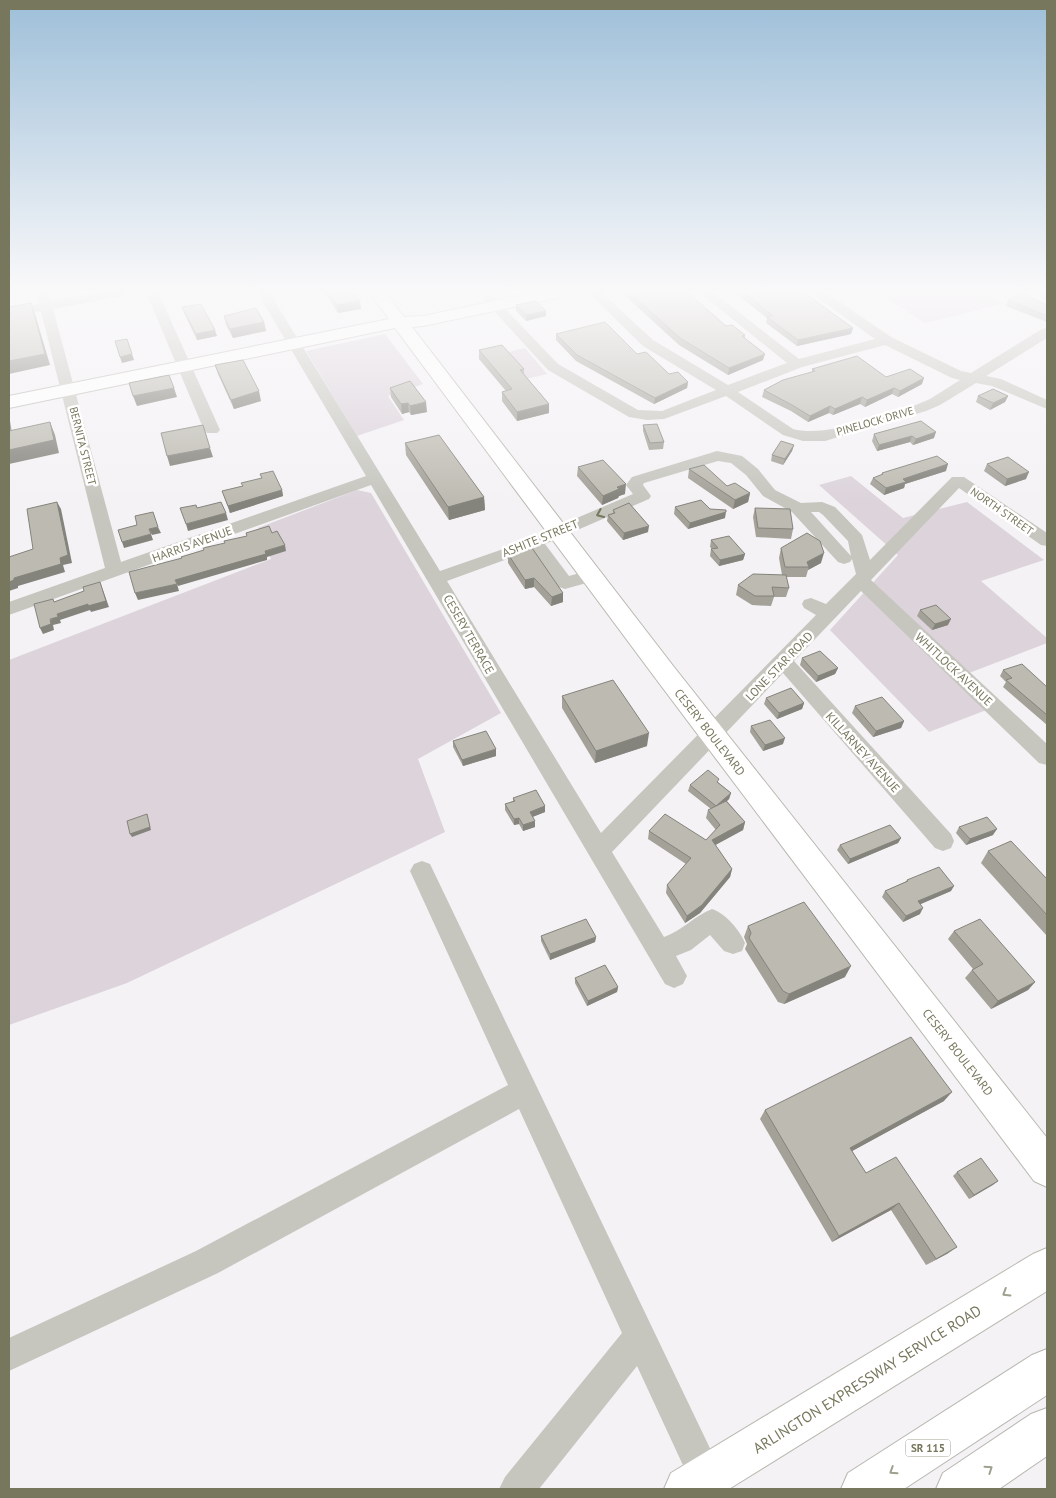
<svg xmlns="http://www.w3.org/2000/svg" width="1056" height="1498" viewBox="0 0 1056 1498" font-family="'PT Sans',sans-serif">
<style>
.green{fill:#dcd3db}
.lines{fill:none;stroke-linecap:round;stroke-linejoin:round}
.major-casing{stroke:#b9b9b0;stroke-width:2}
.highway-casing{stroke:#b7b7b0;stroke-width:2}
.minor{fill:#c6c6bf;fill-rule:evenodd}
.major{fill:#fff;fill-rule:evenodd}
.highway{fill:#fff;fill-rule:evenodd}
.wall{fill:#a3a198}
.shaded-wall{fill:#84837c}
.building{fill:#bdbbb1;stroke:#84837c}
.oneway{stroke:#77775d}
.oneway2{stroke:#a0a08e}
.labels{text-anchor:middle;dominant-baseline:central;stroke-width:5;stroke-linejoin:round;paint-order:stroke}
.far-street-label{font-size:11px;fill:#77775d;stroke:#fff}
.shield{fill:#fff;stroke:#a0a08e;stroke-width:1}
.shield-label{font-size:11px;font-weight:bold;fill:#77775d}
.street-label{font-size:12px;fill:#77775d;stroke:#fff}
.near-street-label{font-size:15px;fill:#77775d;stroke:#fff}
</style>
<rect width="100%" height="100%" fill="#f4f2f5"/>
<g class="green">
<polygon points="877,292 982,292 1003,304 925,323"/>
<polygon points="385,334 423,384 388,396 404,420 357,436 306,351"/>
<polygon points="525,348 547,374 526,379 504,353"/>
<polygon points="851,476 903,518 967,502 1044,560 981,581 1047,638 1047,643 969,673 1002,704 929,732 830,630 898,555 819,485"/>
<polygon points="357,490 371,493 501,713 418,759 445,832 127,983 9,1025 9,660 271,559 258,528"/>
</g>
<g class="lines">
<defs>
<g id="major">
<polygon points="369,292 385,292 404,317 423,316 537,292 569,292 567,295 561,297 423,326 412,327 674,667 1047,1138 1047,1187 1034,1181 656,679 395,328 9,408 9,396 389,319"/>
<polygon points="1047,1248 1047,1291 729,1489 664,1489 671,1473 1033,1254"/>
</g>
<g id="highway">
<polygon points="1047,1349 1047,1395 904,1489 841,1489 848,1473 1032,1355"/>
<polygon points="1047,1408 1047,1456 999,1489 936,1489 943,1473 1031,1414"/>
</g>
</defs>
<use href="#major" class="major-casing"/>
<use href="#highway" class="highway-casing"/>
<g class="minor">
<path d="M36,292h12l3,9 51,-9h27l-6,4 -70,13 68,253 245,-86 -109,-184h12l171,279 69,-24 124,-53 -7,-9 6,-8 85,-26 25,5 16,13 17,21 26,13 21,-1 13,5 27,28 8,25 82,-83h12l83,56v13l-6,-1 -82,-57 -88,92 176,164v21l-8,-2 -178,-172 -67,70 157,173 3,7 -3,7 -8,3 -8,-3 -152,-175 -171,179 52,85c18,-6 30,-21 48,-28 14,5 27,20 33,34l-3,8 -9,3 -9,-3 -14,-16 -19,15 -15,6 11,20 -4,8 -9,4 -9,-4 -294,-499 -362,130v-13l96,-34 -64,-257 -32,6v-8l30,-5zM718,461l13,2 15,12 17,21 29,16 46,50 6,2 6,-2 2,-3 4,15 -30,30 -15,-6 -7,2 -2,4 2,4 12,7 -215,218 -154,-252 85,-31 27,37 6,2 32,-9 3,-4 -3,-4 -6,-2 -22,6 -24,-32 104,-45 2,-3 -8,-11 1,-2zM811,512h8l4,3 25,26 3,15z"/>
<polygon points="146,292 158,292 220,430 217,433 207,433 204,430"/>
<path d="M588,292h13l52,48 75,45 59,-22 -88,-71h14l86,67 76,-20 -65,-47h15l66,45 70,34 10,2 71,-44 5,-1v10l-61,38 15,3 46,21v9l-55,-23 -16,-3 -36,22 -14,6 -101,30h-22l-20,-6 -57,-39 -62,23 -17,1 -18,-3 -81,-47 -65,-71 6,-4 4,1 65,68 80,46 24,1 54,-21 -73,-44zM885,345l67,33 8,2 -30,19 -14,6c-35,10 -88,33 -123,24l-55,-37 64,-25z"/>
<polygon points="1032,292 1047,292 1047,301"/>
<polygon points="422,861 430,864 718,1465 724,1477 718,1489 694,1489 637,1366 539,1489 499,1489 505,1477 622,1333 519,1109 218,1273 9,1371 9,1338 196,1251 508,1085 410,871 414,864"/>
</g>
<use href="#major" class="major"/>
<use href="#highway" class="highway"/>
</g>
<g class="wall">
<polygon points="324,292 354,292 361,309 338,313"/>
<polygon points="621,292 687,292 726,326 745,335 745,338 763,360 728,375 679,345"/>
<polygon points="734,292 803,292 853,328 851,334 797,346 766,323 767,318"/>
<polygon points="1008,300 1047,305 1047,322 1006,306"/>
<polygon points="516,305 546,316 526,321 516,311"/>
<polygon points="182,307 217,336 197,340 184,313"/>
<polygon points="224,316 264,322 266,331 233,338 226,325"/>
<polygon points="556,334 637,354 669,374 688,382 687,388 654,404 576,361 556,340"/>
<polygon points="479,350 524,369 524,374 549,404 549,413 517,421 502,401 502,392 506,391 479,359"/>
<polygon points="215,365 261,401 234,409 218,374"/>
<polygon points="812,369 886,377 922,384 898,397 892,394 865,407 860,404 833,415 829,413 808,422 791,411 762,397 764,390 812,372"/>
<polygon points="390,388 427,412 411,415 409,412 402,414 391,397"/>
<polygon points="978,396 1008,396 1005,402 990,410 976,402"/>
<polygon points="921,421 934,438 913,445 910,442 877,451 872,441 874,434"/>
<polygon points="643,425 664,442 663,449 649,450 643,431"/>
<polygon points="405,443 484,497 485,510 449,520 406,455"/>
<polygon points="794,445 792,451 783,465 771,461 772,455"/>
<polygon points="987,464 1026,479 1005,486 984,471"/>
<polygon points="578,467 625,494 619,496 618,498 602,505 577,476"/>
<polygon points="689,469 727,486 750,493 748,502 733,509 688,478"/>
<polygon points="946,471 905,484 904,488 884,495 870,484 873,478 881,475 882,473"/>
<polygon points="260,474 282,490 283,496 230,513 222,491 242,486 262,478"/>
<polygon points="675,507 710,509 725,518 688,529 674,514"/>
<polygon points="755,508 793,529 791,539 756,537 753,517"/>
<polygon points="613,510 648,532 623,540 607,521 608,515 613,513"/>
<polygon points="711,540 745,554 743,560 719,566 710,556 711,549 712,549 710,547"/>
<polygon points="781,548 821,563 808,570 806,577 786,577 789,588 786,597 774,597 771,606 752,605 736,595 738,585 782,575 779,558"/>
<polygon points="508,554 563,593 563,602 551,606 534,587 525,589 508,563"/>
<polygon points="920,610 948,625 932,630 917,616"/>
<polygon points="802,658 838,668 835,674 816,682 800,665"/>
<polygon points="1003,670 1047,687 1047,725 1003,687 1006,682 1000,676"/>
<polygon points="562,696 647,746 595,763 562,708"/>
<polygon points="766,698 804,703 802,709 777,719 764,704"/>
<polygon points="855,706 904,721 901,728 873,737 852,713"/>
<polygon points="751,726 783,744 763,751 750,732"/>
<polygon points="453,741 496,756 463,766 453,747"/>
<polygon points="718,782 731,793 729,799 727,801 745,822 743,830 715,845 732,869 730,877 700,913 685,923 666,893 667,885 686,864 648,839 649,831 706,840 716,830 706,818 708,810 711,809 688,791 690,785"/>
<polygon points="513,798 545,806 545,812 532,817 535,827 523,831 519,824 514,825 505,810 505,804 513,801"/>
<polygon points="959,827 993,835 966,845 956,833"/>
<polygon points="901,838 898,843 848,864 837,850 840,845"/>
<polygon points="988,851 1047,879 1047,936 981,863"/>
<polygon points="907,880 951,891 920,904 920,914 903,922 882,897 885,891 905,882"/>
<polygon points="748,926 845,977 784,1004 778,1002 745,949 747,944 744,937"/>
<polygon points="954,931 1035,982 1028,990 991,1009 965,978 972,970 973,969 948,939"/>
<polygon points="541,936 596,937 595,942 550,960 541,941"/>
<polygon points="575,978 618,987 617,992 587,1006 575,983"/>
<polygon points="944,1101 852,1151 866,1173 957,1247 926,1265 891,1210 832,1242 760,1119 765,1110"/>
<polygon points="957,1172 998,1181 969,1199 953,1176"/>
</g>
<g class="shaded-wall">
<polygon points="60,292 71,292 61,294"/>
<polygon points="360,301 361,309 338,313 337,305"/>
<polygon points="31,303 35,314 50,365 9,374 9,361"/>
<polygon points="546,311 546,316 526,321 526,315"/>
<polygon points="264,322 266,331 233,338 230,329"/>
<polygon points="853,328 851,334 797,346 798,340"/>
<polygon points="215,330 217,336 197,340 196,334"/>
<polygon points="127,339 134,360 122,363 120,357"/>
<polygon points="765,354 763,360 728,375 729,368"/>
<polygon points="924,378 922,384 898,397 900,391"/>
<polygon points="688,382 687,388 654,404 655,398"/>
<polygon points="174,388 177,397 137,406 133,396"/>
<polygon points="894,388 892,394 865,407 867,400"/>
<polygon points="259,391 261,401 234,409 231,400"/>
<polygon points="1008,396 1005,402 990,410 993,403"/>
<polygon points="862,397 860,404 833,415 835,409"/>
<polygon points="426,402 427,412 411,415 410,406"/>
<polygon points="408,403 409,412 402,414 401,404"/>
<polygon points="549,404 549,413 517,421 517,412"/>
<polygon points="830,406 829,413 808,422 810,416"/>
<polygon points="9,418 10,421 14,444 9,433"/>
<polygon points="50,422 55,435 59,453 9,464 9,450"/>
<polygon points="936,432 934,438 913,445 916,439"/>
<polygon points="912,436 910,442 877,451 879,445"/>
<polygon points="794,445 792,451 783,465 785,459"/>
<polygon points="210,448 213,457 170,466 167,456"/>
<polygon points="948,464 946,471 905,484 904,488 884,495 886,488 903,479"/>
<polygon points="1029,472 1026,479 1005,486 1007,479"/>
<polygon points="626,484 625,494 619,496 618,498 602,505 603,496 617,487"/>
<polygon points="282,490 283,496 230,513 228,506"/>
<polygon points="750,493 748,502 733,509 735,500"/>
<polygon points="484,497 485,510 449,520 448,507"/>
<polygon points="57,502 61,509 72,563 63,565 65,572 18,586 18,588 9,591 9,582 14,578 60,558"/>
<polygon points="726,512 725,518 688,529 690,523"/>
<polygon points="226,513 228,520 188,531 186,524"/>
<polygon points="649,526 648,532 623,540 624,533"/>
<polygon points="158,527 161,533 152,535 149,529"/>
<polygon points="151,534 153,540 124,548 122,542"/>
<polygon points="285,545 286,551 267,557 267,560 178,586 175,580"/>
<polygon points="824,553 821,563 808,570 809,567 807,562"/>
<polygon points="745,554 743,560 719,566 720,560"/>
<polygon points="534,578 534,587 525,589 525,580"/>
<polygon points="100,582 109,607 91,612 90,610 60,620 61,623 53,625 54,630 43,634 40,628"/>
<polygon points="177,584 179,591 138,600 135,593"/>
<polygon points="563,593 563,602 551,606 552,597"/>
<polygon points="951,619 948,625 932,630 935,624"/>
<polygon points="838,668 835,674 816,682 818,676"/>
<polygon points="804,703 802,709 777,719 779,713"/>
<polygon points="904,721 901,728 873,737 876,731"/>
<polygon points="649,733 647,746 595,763 596,751"/>
<polygon points="785,738 783,744 763,751 765,745"/>
<polygon points="496,749 496,756 463,766 462,760"/>
<polygon points="731,793 729,799 714,812 716,806"/>
<polygon points="545,806 545,812 530,818 530,812"/>
<polygon points="147,814 151,830 132,837 130,834"/>
<polygon points="519,818 519,824 514,825 514,819"/>
<polygon points="535,821 535,827 523,831 523,825"/>
<polygon points="745,822 743,830 710,848 712,840"/>
<polygon points="997,829 993,835 966,845 970,839"/>
<polygon points="901,838 898,843 848,864 850,859"/>
<polygon points="732,869 730,877 700,913 685,923 687,916"/>
<polygon points="954,886 951,891 914,907 918,901"/>
<polygon points="923,908 920,914 903,922 906,916"/>
<polygon points="596,937 595,942 550,960 550,954"/>
<polygon points="851,966 845,977 784,1004 789,994"/>
<polygon points="1035,982 1028,990 991,1009 998,1001"/>
<polygon points="618,987 617,992 587,1006 588,1001"/>
<polygon points="952,1092 944,1101 843,1156 850,1148"/>
<polygon points="998,1181 993,1185 969,1199 974,1195"/>
<polygon points="899,1203 891,1210 832,1242 839,1236"/>
<polygon points="957,1247 947,1254 926,1265 936,1259"/>
</g>
<g class="building">
<polygon points="328,292 354,292 360,301 337,305"/>
<polygon points="629,292 687,292 726,326 732,325 745,335 742,336 765,354 729,368 680,338"/>
<polygon points="743,292 803,292 853,328 798,340 767,317 773,316"/>
<polygon points="1022,293 1047,305 1047,316 1008,300"/>
<polygon points="536,301 546,311 526,315 516,305"/>
<polygon points="31,303 45,354 9,361 9,307"/>
<polygon points="201,304 215,330 196,334 182,307"/>
<polygon points="256,308 264,322 230,329 224,316"/>
<polygon points="605,322 637,354 646,352 669,374 678,372 688,382 655,398 577,355 556,334"/>
<polygon points="127,339 132,354 120,357 115,341"/>
<polygon points="502,345 524,369 520,370 549,404 517,412 502,392 512,389 479,350"/>
<polygon points="857,356 886,377 910,369 924,378 900,391 894,388 867,400 862,397 835,409 830,406 810,416 792,405 764,390 783,380 815,371 812,369"/>
<polygon points="243,360 259,391 231,400 215,365"/>
<polygon points="169,375 174,388 133,396 129,383"/>
<polygon points="410,381 426,402 410,406 408,403 401,404 390,388"/>
<polygon points="993,389 1008,396 993,403 978,396"/>
<polygon points="921,421 936,432 916,439 912,436 879,445 874,434"/>
<polygon points="50,422 54,440 9,450 9,431"/>
<polygon points="657,424 664,442 650,443 643,425"/>
<polygon points="203,425 210,448 167,456 161,433"/>
<polygon points="439,435 484,497 448,507 405,443"/>
<polygon points="781,441 794,445 785,459 772,455"/>
<polygon points="937,456 948,464 903,479 906,482 886,488 873,478 883,474 882,473"/>
<polygon points="1008,457 1029,472 1007,479 987,464"/>
<polygon points="603,460 626,484 617,487 619,489 603,496 578,467"/>
<polygon points="704,465 727,486 735,483 750,493 735,500 689,469"/>
<polygon points="273,471 282,490 228,506 222,491 243,486 241,483 262,478 260,474"/>
<polygon points="701,500 710,509 726,510 726,512 690,523 675,507"/>
<polygon points="57,502 68,555 60,558 61,564 14,578 14,580 9,582 9,557 33,549 27,509"/>
<polygon points="221,502 226,513 186,524 180,508 196,505 197,508"/>
<polygon points="629,503 649,526 624,533 608,515 615,513 613,510"/>
<polygon points="755,508 790,509 793,529 758,528"/>
<polygon points="153,512 158,527 149,529 151,534 122,542 118,530 137,525 135,516"/>
<polygon points="269,526 272,533 277,531 285,545 265,551 266,554 175,580 177,584 135,593 129,572 182,558 181,557 204,550 203,548 225,543 224,541 247,536 246,533"/>
<polygon points="807,533 820,541 824,553 807,562 809,567 785,567 781,548"/>
<polygon points="729,536 745,554 720,560 711,549 718,548 711,540"/>
<polygon points="532,548 563,593 552,597 534,578 525,580 508,554"/>
<polygon points="753,574 786,575 789,588 772,587 774,596 755,596 738,585"/>
<polygon points="100,582 106,601 88,606 88,604 57,614 58,617 50,619 51,624 40,628 34,604 53,599 54,602 84,591 83,587"/>
<polygon points="936,605 951,619 935,624 920,610"/>
<polygon points="820,651 838,668 818,676 802,658"/>
<polygon points="1022,664 1047,687 1047,715 1006,680 1012,678 1003,670"/>
<polygon points="613,680 649,733 596,751 562,696"/>
<polygon points="791,688 804,703 779,713 766,698"/>
<polygon points="882,697 904,721 876,731 855,706"/>
<polygon points="770,720 785,738 765,745 751,726"/>
<polygon points="486,731 496,749 462,760 453,741"/>
<polygon points="708,770 719,779 717,782 731,793 716,806 690,785"/>
<polygon points="536,790 545,806 530,812 535,821 523,825 519,818 514,819 505,804 515,801 513,798"/>
<polygon points="726,801 745,822 712,840 732,869 702,905 687,916 667,885 691,858 649,831 665,814 706,840 720,825 708,810"/>
<polygon points="147,814 150,827 130,834 127,821"/>
<polygon points="987,817 997,829 970,839 959,827"/>
<polygon points="890,825 901,838 850,859 840,845"/>
<polygon points="1011,841 1047,879 1047,915 988,851"/>
<polygon points="939,867 954,886 918,901 923,908 906,916 885,891 908,881 907,880"/>
<polygon points="804,902 851,966 789,994 783,991 749,938 751,933 748,926"/>
<polygon points="586,919 596,937 550,954 541,936"/>
<polygon points="980,919 1035,982 998,1001 972,970 983,964 954,931"/>
<polygon points="605,965 618,987 588,1001 575,978"/>
<polygon points="911,1037 952,1092 850,1148 866,1173 896,1157 957,1247 936,1259 899,1203 839,1236 765,1110"/>
<polygon points="981,1158 998,1181 974,1195 957,1172"/>
</g>
<defs><path id="oneway-chevron" d="M-2-3.5L2.5 0L-2 3.5" fill="none" stroke-width="1.6" stroke-linecap="round" stroke-linejoin="round" transform="scale(1.25)"/></defs>
<use class="oneway" href="#oneway-chevron" transform="translate(600 514) rotate(157)"/>
<g class="oneway2">
<use href="#oneway-chevron" transform="translate(1006 1293) rotate(148)"/>
<use href="#oneway-chevron" transform="translate(989 1469) rotate(-34)"/>
<use href="#oneway-chevron" transform="translate(893 1471) rotate(147)"/>
</g>
<linearGradient id="sky" x2="0" y2="1"><stop stop-color="#9ebfd9"/><stop offset="0.58" stop-color="#faf9fa"/><stop offset="1" stop-color="#faf9fa" stop-opacity="0"/></linearGradient>
<rect width="1056" height="502" fill="url(#sky)"/>
<g class="labels">
<g class="far-street-label">
<text transform="translate(875 421) rotate(-16)">PINELOCK DRIVE</text>
<text transform="translate(83 446) rotate(76)">BERNITA STREET</text>
<text transform="translate(1002 511) rotate(35)">NORTH STREET</text>
</g>
<rect class="shield" x="905.5" y="1439.5" width="45" height="17" rx="4"/>
<g class="shield-label">
<text x="928" y="1448">SR 115</text>
</g>
<g class="street-label">
<text transform="translate(540 538) rotate(-22)">ASHITE STREET</text>
<text transform="translate(192 544) rotate(-20)">HARRIS AVENUE</text>
<text transform="translate(469 634) rotate(60)">CESERY TERRACE</text>
<text transform="translate(779 666) rotate(-46)">LONE STAR ROAD</text>
<text transform="translate(954 669) rotate(43)">WHITLOCK AVENUE</text>
<text transform="translate(710 732) rotate(52)">CESERY BOULEVARD</text>
<text transform="translate(863 752) rotate(48)">KILLARNEY AVENUE</text>
<text transform="translate(958 1052) rotate(52)">CESERY BOULEVARD</text>
</g>
<g class="near-street-label">
<text transform="translate(867 1379) rotate(-32)">ARLINGTON EXPRESSWAY SERVICE ROAD</text>
</g>
</g>
<rect width="1056" height="1498" fill="none" stroke="#77775d" stroke-width="20"/>
</svg>
